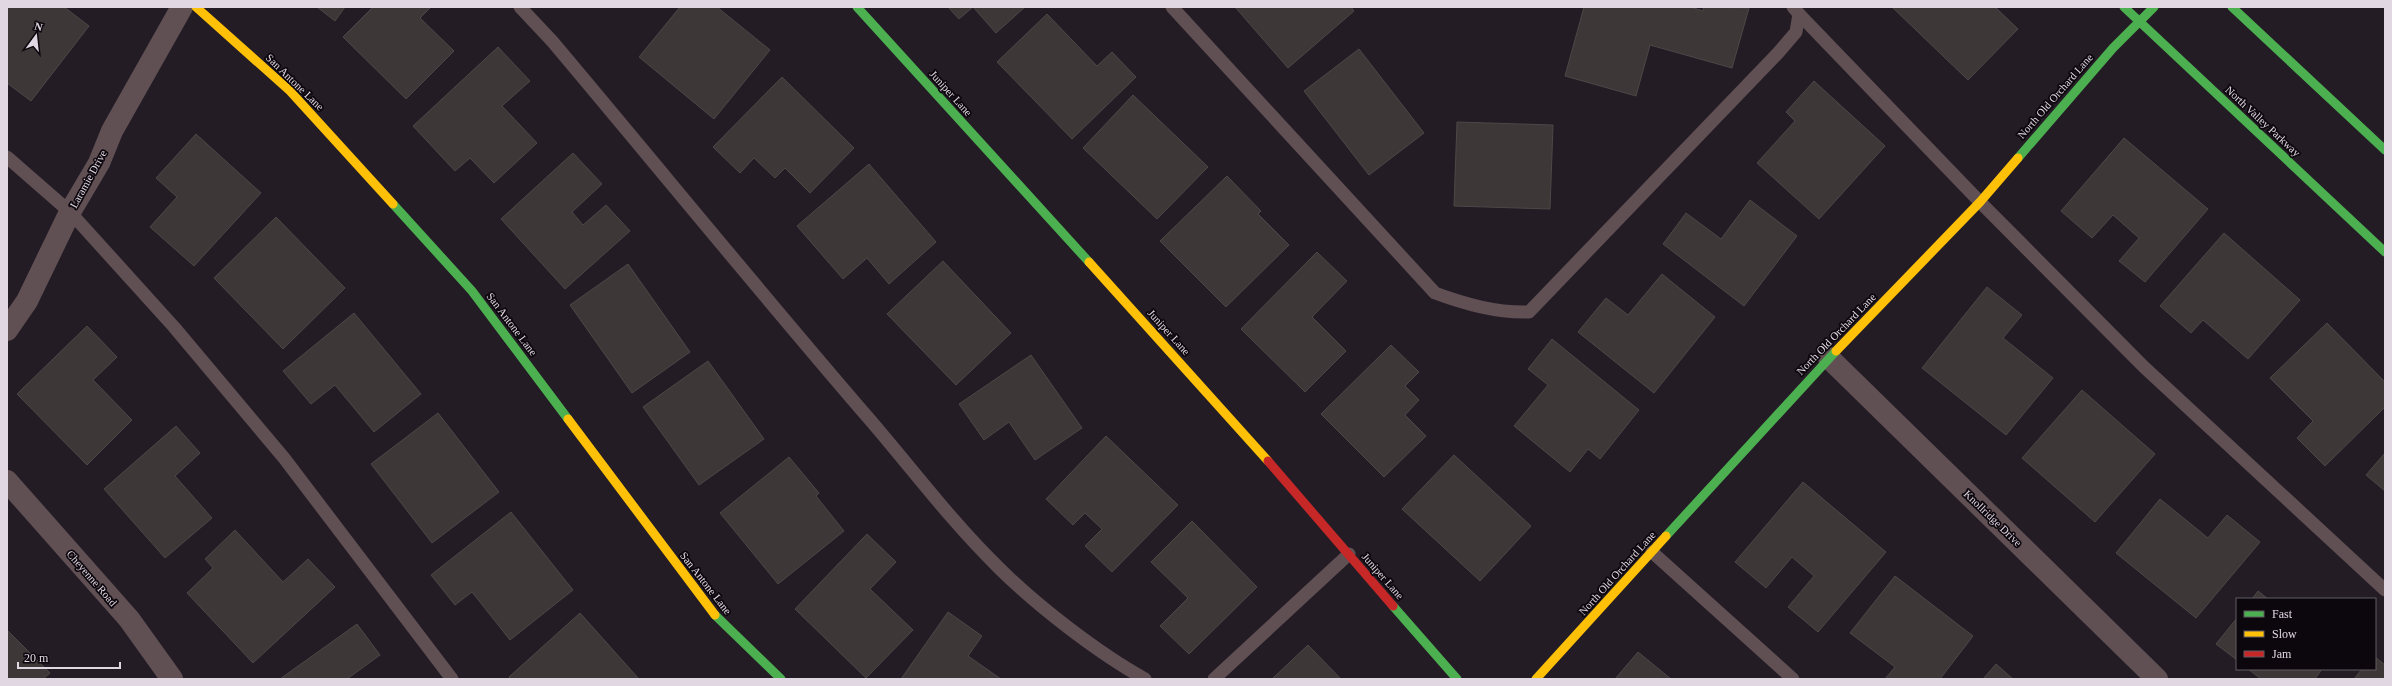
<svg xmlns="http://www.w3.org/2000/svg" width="2392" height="686" viewBox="0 0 2392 686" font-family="'Times New Roman',serif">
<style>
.building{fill:#3e3738;stroke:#4d4747}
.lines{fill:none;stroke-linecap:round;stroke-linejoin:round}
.lane{stroke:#605054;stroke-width:13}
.street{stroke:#605054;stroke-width:22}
.fast{stroke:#4caf50;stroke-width:9}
.slow{stroke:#ffc107;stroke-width:9}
.jam{stroke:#c62828;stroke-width:9}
.labels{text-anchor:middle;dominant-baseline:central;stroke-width:3.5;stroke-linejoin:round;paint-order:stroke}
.street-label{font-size:11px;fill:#e0d7e2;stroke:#0c060d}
</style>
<rect width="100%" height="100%" fill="#231c25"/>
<g class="building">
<polygon points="7,7 64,7 89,26 31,101 7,83"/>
<polygon points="317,7 345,7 335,21"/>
<polygon points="373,7 431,7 420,18 454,51 406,99 343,37"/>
<polygon points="680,7 717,7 770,50 714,119 639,57"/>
<polygon points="948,7 973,7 959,19"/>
<polygon points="973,7 1025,7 996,33"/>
<polygon points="1235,7 1351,7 1354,11 1288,68"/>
<polygon points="1584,7 1690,7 1703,11 1704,7 1749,8 1732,68 1650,45 1636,96 1565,76"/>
<polygon points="1892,7 1995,7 2018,29 1968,80"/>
<polygon points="1047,14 1097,66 1112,52 1136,77 1072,139 997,62"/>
<polygon points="498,47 530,81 502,106 537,143 494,183 470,158 455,171 413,126"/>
<polygon points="1359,49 1424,133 1369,175 1304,91"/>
<polygon points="782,77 854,148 810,193 785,168 775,178 754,158 740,173 713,147"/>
<polygon points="1814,81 1885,146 1819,219 1757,163 1795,121 1786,112"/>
<polygon points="1133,95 1208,167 1157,219 1083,148"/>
<polygon points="1457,122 1553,125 1550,209 1454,206"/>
<polygon points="196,134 261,193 194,266 150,227 177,197 156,178"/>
<polygon points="2124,138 2208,209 2145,282 2119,261 2139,238 2113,215 2092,238 2061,211"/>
<polygon points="573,153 602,184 572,212 583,225 606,205 630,231 565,289 501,219"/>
<polygon points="869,164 936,242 889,284 867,258 843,279 797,226"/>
<polygon points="1227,176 1261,211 1258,214 1289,245 1226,307 1160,241"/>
<polygon points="1750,200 1797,236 1744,306 1663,244 1686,213 1721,239"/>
<polygon points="276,217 345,288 283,349 214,278"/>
<polygon points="2224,233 2300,300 2248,359 2203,320 2191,333 2160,306"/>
<polygon points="1317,252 1347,281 1312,317 1346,351 1305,392 1241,329"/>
<polygon points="943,261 1011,333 956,385 887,314"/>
<polygon points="628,264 690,352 632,393 570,305"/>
<polygon points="1662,274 1715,317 1654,393 1578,332 1606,298 1628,315"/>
<polygon points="1987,287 2022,315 2003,338 2053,378 2006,435 1922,368"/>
<polygon points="354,313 421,394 374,432 335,385 311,404 283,371"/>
<polygon points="2327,323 2385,382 2385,407 2325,466 2297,438 2313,421 2270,378"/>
<polygon points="87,326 117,357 93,380 132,420 87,465 17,394"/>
<polygon points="1552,339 1639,410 1600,459 1588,449 1570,472 1514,426 1548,385 1528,369"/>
<polygon points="1391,345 1419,372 1405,386 1419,400 1405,415 1426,436 1384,477 1321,414"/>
<polygon points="1031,355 1082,428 1035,460 1009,422 984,440 959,404"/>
<polygon points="708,361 764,439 699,485 643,407"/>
<polygon points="2082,390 2155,454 2095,522 2022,458"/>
<polygon points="438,413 499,492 432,543 371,464"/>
<polygon points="176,426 200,453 175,476 212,518 165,558 104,489"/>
<polygon points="1106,436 1178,505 1112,572 1085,546 1102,529 1085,513 1073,525 1046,499"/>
<polygon points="2385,453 2385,491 2366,475"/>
<polygon points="1454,455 1531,526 1480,581 1402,509"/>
<polygon points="789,457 819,493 816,496 844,531 778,584 720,513"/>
<polygon points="1803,482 1886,552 1818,632 1788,607 1814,576 1792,557 1766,588 1735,562"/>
<polygon points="2160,499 2208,538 2227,515 2260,542 2196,618 2116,553"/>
<polygon points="511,512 573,590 510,640 472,592 455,605 431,575"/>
<polygon points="1192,521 1257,587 1189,654 1160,626 1188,598 1151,562"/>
<polygon points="235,530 283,582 308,559 335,587 253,663 187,593 213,568 205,559"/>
<polygon points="867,534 896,562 870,589 913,630 866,678 795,609"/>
<polygon points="1895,576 1973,636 1940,679 1885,679 1895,667 1850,633"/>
<polygon points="2258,591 2268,599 2252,599"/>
<polygon points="948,612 982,636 968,656 1001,679 901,679"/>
<polygon points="580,613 639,679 511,679 509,677"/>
<polygon points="2237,618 2237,660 2216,644"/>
<polygon points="357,624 380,655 347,679 280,679"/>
<polygon points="7,630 50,673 43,679 7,679"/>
<polygon points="1308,645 1341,679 1272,679"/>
<polygon points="1638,652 1671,679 1615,679"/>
<polygon points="2375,657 2385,665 2385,679 2354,679 2362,669 2375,669"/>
<polygon points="1996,664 2013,679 1983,679"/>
<polygon points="2248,669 2322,669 2315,679 2261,679"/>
</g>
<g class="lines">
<g class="lane">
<path d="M520,7l32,34c107,127 211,255 319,380 42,49 81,101 127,146 38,38 100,86 147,112"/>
<path d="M1172,7l263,286c30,11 61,20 94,19l249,-259 18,-21 3,-18 -6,-7"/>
<polyline points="1799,14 1980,202 2144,367 2385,590"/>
<polyline points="7,157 70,212 174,327 284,458 452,679"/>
<polyline points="1652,552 1793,679"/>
<polyline points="1214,679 1349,554"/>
</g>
<g class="street">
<polyline points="7,330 27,301 70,212 99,163 112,131 182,7"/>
<polyline points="1829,358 2157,679"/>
<polyline points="7,481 129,619 172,679"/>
</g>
<g class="fast">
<polyline points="857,7 1089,262"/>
<polyline points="2124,7 2385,252"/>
<polyline points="2232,7 2385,150"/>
<polyline points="2018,158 2113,48 2154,7"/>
<polyline points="393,204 472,291 568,419"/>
<polyline points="1666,536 1836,351"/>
<polyline points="1393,606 1457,679"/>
<polyline points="715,615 781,679"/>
</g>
<g class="slow">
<polyline points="196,7 290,91 393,204"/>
<polyline points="1089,262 1268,461"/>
<polyline points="1836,351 1980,202 2018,158"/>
<polyline points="568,419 715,615"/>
<polyline points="1536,679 1666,536"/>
</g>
<polyline class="jam" points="1268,461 1393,606"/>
</g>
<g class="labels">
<g class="street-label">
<text transform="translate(295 82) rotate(44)">San Antone Lane</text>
<text transform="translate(951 93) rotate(48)">Juniper Lane</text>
<text transform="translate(2055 96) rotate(-49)">North Old Orchard Lane</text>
<text transform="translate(2263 121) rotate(43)">North Valley Parkway</text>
<text transform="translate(88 179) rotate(-61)">Laramie Drive</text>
<text transform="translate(512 324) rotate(53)">San Antone Lane</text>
<text transform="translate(1169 332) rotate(48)">Juniper Lane</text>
<text transform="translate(1836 334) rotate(-46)">North Old Orchard Lane</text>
<text transform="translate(1993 518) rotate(44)">Knollridge Drive</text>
<text transform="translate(1617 573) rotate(-48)">North Old Orchard Lane</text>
<text transform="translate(1383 576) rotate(49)">Juniper Lane</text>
<text transform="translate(92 578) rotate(49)">Cheyenne Road</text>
<text transform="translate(706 583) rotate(52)">San Antone Lane</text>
</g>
</g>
<rect width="2392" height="686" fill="none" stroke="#e0d7e2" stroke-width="16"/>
<rect x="2236" y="598" width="140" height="72" fill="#0c060d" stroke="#615a62"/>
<rect x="2244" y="611" width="20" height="6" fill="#4caf50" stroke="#615a62"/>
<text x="2272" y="618" font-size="12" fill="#e0d7e2">Fast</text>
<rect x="2244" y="631" width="20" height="6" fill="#ffc107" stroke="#615a62"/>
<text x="2272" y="638" font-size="12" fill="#e0d7e2">Slow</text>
<rect x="2244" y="651" width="20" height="6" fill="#c62828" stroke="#615a62"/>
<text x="2272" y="658" font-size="12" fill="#e0d7e2">Jam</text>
<g transform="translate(36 36) rotate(15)" stroke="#0c060d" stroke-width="3" paint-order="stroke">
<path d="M0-3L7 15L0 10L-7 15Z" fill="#e0d7e2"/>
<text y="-6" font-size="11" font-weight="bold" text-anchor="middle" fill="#e0d7e2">N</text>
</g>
<path d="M18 662v6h102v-6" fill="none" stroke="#e0d7e2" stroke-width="2"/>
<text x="24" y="662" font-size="12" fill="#e0d7e2" stroke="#0c060d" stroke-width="3" paint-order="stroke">20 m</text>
</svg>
